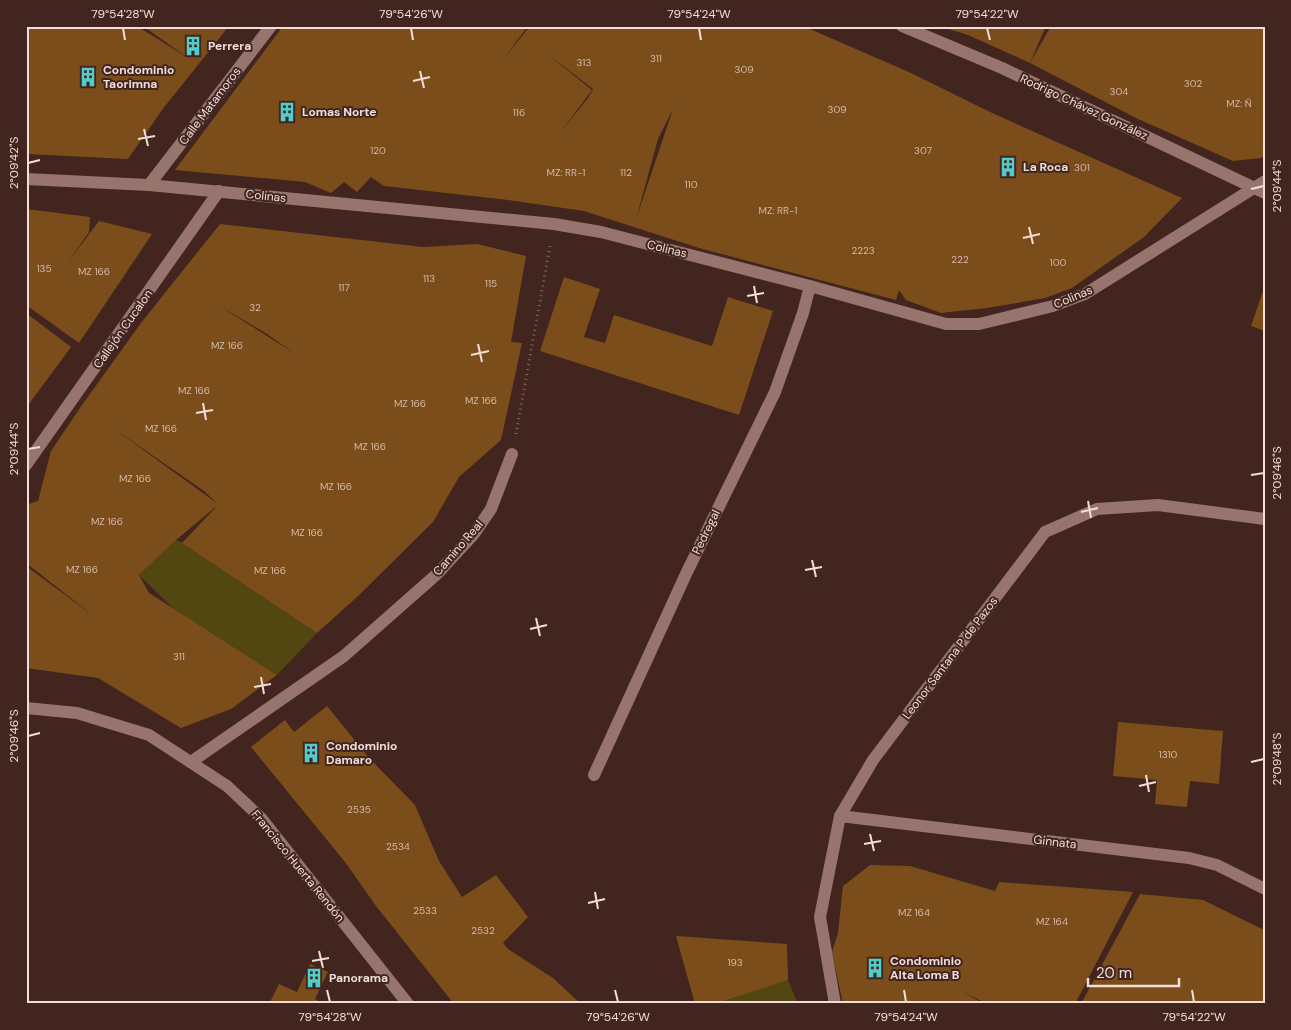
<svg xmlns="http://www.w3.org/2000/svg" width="1291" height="1030" viewBox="0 0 1291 1030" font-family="'DM Sans',sans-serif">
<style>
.green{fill:#524710}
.building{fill:#7b4d1a;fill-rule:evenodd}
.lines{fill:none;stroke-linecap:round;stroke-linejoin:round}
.path{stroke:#836964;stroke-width:3;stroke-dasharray:1 4;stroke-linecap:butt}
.minor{stroke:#97746d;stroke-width:12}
.tertiary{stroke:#97746d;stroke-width:12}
.ticks{fill:none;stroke:#f1ddd9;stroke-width:2}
.labels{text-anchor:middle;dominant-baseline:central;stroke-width:4;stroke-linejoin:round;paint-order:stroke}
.number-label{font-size:10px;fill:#d4b9a9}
.poi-label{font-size:12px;font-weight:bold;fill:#f1ddd9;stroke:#42251f;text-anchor:start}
.street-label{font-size:12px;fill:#f1ddd9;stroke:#42251f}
.neatline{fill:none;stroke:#f1ddd9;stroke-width:2}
.ticks-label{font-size:12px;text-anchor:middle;fill:#f1ddd9}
</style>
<rect width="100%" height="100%" fill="#42251f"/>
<g class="green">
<polygon points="176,540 195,548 317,633 277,675 175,610 139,575"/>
<polygon points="788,980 798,1004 708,1004 713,1001"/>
</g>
<g class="building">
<polygon points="26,26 137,26 188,58 143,26 229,26 162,110 128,159 26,154"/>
<path d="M283,26h245l-26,35 28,-35h273l108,47 79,39 192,86 -38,39 -72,51 -27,10 -58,10 -46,5 -35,-13 -7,-10 -3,10 -197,-52 -115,-37 -76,-11 -124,-14 -13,-9 -14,15 -13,-10 -13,11 -26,-11 -130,-12zM545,52l48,37 -5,9 -28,35 32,-43zM673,109l-37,110 22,-80z"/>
<polygon points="939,26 1046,26 1030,63 968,35"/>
<polygon points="1051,26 1265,26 1265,156 1261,158 1233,161 1138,119 1030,63"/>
<polygon points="26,209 90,217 89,232 68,262 99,221 152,234 79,343 26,305"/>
<path d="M220,224l203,23 54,-3 49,12 -15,86 11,1 -21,97 -42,37 -26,45 -76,75 -40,36 -135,-90 36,-38 -42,35 -37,35 10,18 128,82 -46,34 -50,19 -83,-50 -72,-10v-102l69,51 -69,-54v-58l12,-4 13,-50 31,-46 59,-82zM218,305l49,29 27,19zM113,428l91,63 14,13z"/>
<polygon points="564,277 600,289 584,337 605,343 614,315 712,346 728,297 773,311 739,415 540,351"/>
<polygon points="1264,288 1265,288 1265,331 1251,326"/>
<polygon points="26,313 71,347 26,408"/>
<polygon points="327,706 370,759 415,805 439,861 462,897 496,875 528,917 503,943 508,949 553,978 581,1004 454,1004 376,906 345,862 251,747 285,720 294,732"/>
<polygon points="1118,722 1223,731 1219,784 1190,781 1187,807 1155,804 1157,780 1113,776"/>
<polygon points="870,865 910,866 995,891 999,882 1133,892 1075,1004 987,1004 962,991 984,1004 843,1004 832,952 838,933 843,886"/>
<polygon points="1140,894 1203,900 1264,930 1265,1004 1081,1004"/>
<polygon points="676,936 787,944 788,980 714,1004 695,1004"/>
<polygon points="310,964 328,972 315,999 324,1004 269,1004 279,984 297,992"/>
</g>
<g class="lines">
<polyline class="path" points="516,434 550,246"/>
<g class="minor">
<polyline points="902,26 1002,68 1265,193"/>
<polyline points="26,179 149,185 554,224 601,232 810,286 946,324 979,324 1053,306 1085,294 1265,181"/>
<polyline points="149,185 271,26"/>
<polyline points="26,465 219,191"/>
<polyline points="191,762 344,656 437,574 474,534 491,509 512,454"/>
<polyline points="594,775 686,574 775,392 803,313 810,286"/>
<polyline points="840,816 1189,858 1217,865 1265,889"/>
<polyline points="835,1004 820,917 840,816 873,760 1045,532 1097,509 1158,505 1265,519"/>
</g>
<polyline class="tertiary" points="26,708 77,713 149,735 227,786 261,818 408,1004"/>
</g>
<path class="ticks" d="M123,28l2,12M411,28l2,12M699,28l2,12M987,28l3,12M420,71l4,17M413,81l17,-4M144,129l4,17M138,139l17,-3M28,163l12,-3M1251,189l13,-3M1029,227l4,17M1023,238l17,-4M754,286l3,17M747,296l17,-3M478,344l4,18M471,355l18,-4M203,403l3,17M196,413l17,-3M28,449l12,-2M1251,475l13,-2M1088,501l3,17M1081,512l17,-4M812,560l4,17M805,570l17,-3M536,618l4,18M530,629l17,-4M261,677l3,17M254,687l17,-3M28,736l12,-3M1251,762l13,-3M1146,775l3,17M1139,786l17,-4M870,834l4,17M864,844l17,-3M595,892l3,17M588,903l17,-4M319,951l4,17M312,961l17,-3M327,990l3,12M615,990l3,12M904,990l2,12M1192,990l2,12"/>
<defs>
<symbol id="building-bare" viewBox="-9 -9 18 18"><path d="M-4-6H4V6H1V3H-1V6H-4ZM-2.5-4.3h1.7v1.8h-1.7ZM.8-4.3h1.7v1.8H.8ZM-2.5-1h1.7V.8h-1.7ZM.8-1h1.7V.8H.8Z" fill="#52cdcc" stroke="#42251f" stroke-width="2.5" paint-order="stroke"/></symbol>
</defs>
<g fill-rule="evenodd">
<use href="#building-bare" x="179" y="32" width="28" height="28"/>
<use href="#building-bare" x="74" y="63" width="28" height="28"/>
<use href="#building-bare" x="273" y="98" width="28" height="28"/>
<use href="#building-bare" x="994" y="153" width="28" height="28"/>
<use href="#building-bare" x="297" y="739" width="28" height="28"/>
<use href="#building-bare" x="861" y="954" width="28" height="28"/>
<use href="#building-bare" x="300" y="964" width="28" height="28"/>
</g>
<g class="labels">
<g class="number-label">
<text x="656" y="58">311</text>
<text x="584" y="62">313</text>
<text x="744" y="69">309</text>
<text x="1193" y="83">302</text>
<text x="1119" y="91">304</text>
<text x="1239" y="103">MZ: Ñ</text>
<text x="837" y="109">309</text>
<text x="519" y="112">116</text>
<text x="378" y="150">120</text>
<text x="923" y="150">307</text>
<text x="1082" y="167">301</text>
<text x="566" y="172">MZ: RR-1</text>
<text x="626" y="172">112</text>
<text x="691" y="184">110</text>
<text x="778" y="210">MZ: RR-1</text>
<text x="863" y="250">2223</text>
<text x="960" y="259">222</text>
<text x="1058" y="262">100</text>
<text x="44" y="268">135</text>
<text x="94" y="271">MZ 166</text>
<text x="429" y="278">113</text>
<text x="491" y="283">115</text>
<text x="344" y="287">117</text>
<text x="255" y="307">32</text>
<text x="227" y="345">MZ 166</text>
<text x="194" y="390">MZ 166</text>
<text x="481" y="400">MZ 166</text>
<text x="410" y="403">MZ 166</text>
<text x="161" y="428">MZ 166</text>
<text x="370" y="446">MZ 166</text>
<text x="135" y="478">MZ 166</text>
<text x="336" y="486">MZ 166</text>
<text x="107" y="521">MZ 166</text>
<text x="307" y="532">MZ 166</text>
<text x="82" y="569">MZ 166</text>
<text x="270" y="570">MZ 166</text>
<text x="179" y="656">311</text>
<text x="1168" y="754">1310</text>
<text x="359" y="809">2535</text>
<text x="398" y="846">2534</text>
<text x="425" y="910">2533</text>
<text x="914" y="912">MZ 164</text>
<text x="1052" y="921">MZ 164</text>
<text x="483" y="930">2532</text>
<text x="735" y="962">193</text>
</g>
<g class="poi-label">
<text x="208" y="46">Perrera</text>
<text x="103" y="70">Condominio<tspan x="103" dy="14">Taorimna</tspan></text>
<text x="302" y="112">Lomas Norte</text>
<text x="1023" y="167">La Roca</text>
<text x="326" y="746">Condominio<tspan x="326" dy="14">Damaro</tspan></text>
<text x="890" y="961">Condominio<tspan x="890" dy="14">Alta Loma B</tspan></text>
<text x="329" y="978">Panorama</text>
</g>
<g class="street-label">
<text transform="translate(210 106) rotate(-53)">Calle Matamoros</text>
<text transform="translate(1084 107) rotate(25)">Rodrigo Chávez González</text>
<text transform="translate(266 196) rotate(6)">Colinas</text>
<text transform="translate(667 249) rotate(14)">Colinas</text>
<text transform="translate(1073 297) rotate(-23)">Colinas</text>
<text transform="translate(123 329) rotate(-55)">Callejón Cucalon</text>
<text transform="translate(706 532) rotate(-64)">Pedregal</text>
<text transform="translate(458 548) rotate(-49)">Camino Real</text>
<text transform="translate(950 658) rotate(-53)">Leonor Santana P de Pazos</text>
<text transform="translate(1055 842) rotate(7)">Ginnata</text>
<text transform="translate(298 866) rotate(51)">Francisco Huerta Rendón</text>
</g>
</g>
<rect width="1291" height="1030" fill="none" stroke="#42251f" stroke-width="55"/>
<path d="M1088 978v8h91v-8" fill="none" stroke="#f1ddd9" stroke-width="2.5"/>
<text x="1096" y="978" font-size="15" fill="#f1ddd9" stroke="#42251f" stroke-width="4" paint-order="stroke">20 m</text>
<rect x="28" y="28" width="1236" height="974" class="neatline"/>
<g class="ticks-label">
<text x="123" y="18">79°54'28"W</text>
<text x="411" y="18">79°54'26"W</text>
<text x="699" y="18">79°54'24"W</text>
<text x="987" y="18">79°54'22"W</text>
<text transform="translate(14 163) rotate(-90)" y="4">2°09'42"S</text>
<text transform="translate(1277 186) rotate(-90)" y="4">2°09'44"S</text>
<text transform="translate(14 449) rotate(-90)" y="4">2°09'44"S</text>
<text transform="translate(1277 473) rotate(-90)" y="4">2°09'46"S</text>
<text transform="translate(14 736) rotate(-90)" y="4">2°09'46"S</text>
<text transform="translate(1277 759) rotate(-90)" y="4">2°09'48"S</text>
<text x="330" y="1021">79°54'28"W</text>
<text x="618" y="1021">79°54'26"W</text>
<text x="906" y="1021">79°54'24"W</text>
<text x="1194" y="1021">79°54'22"W</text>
</g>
</svg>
